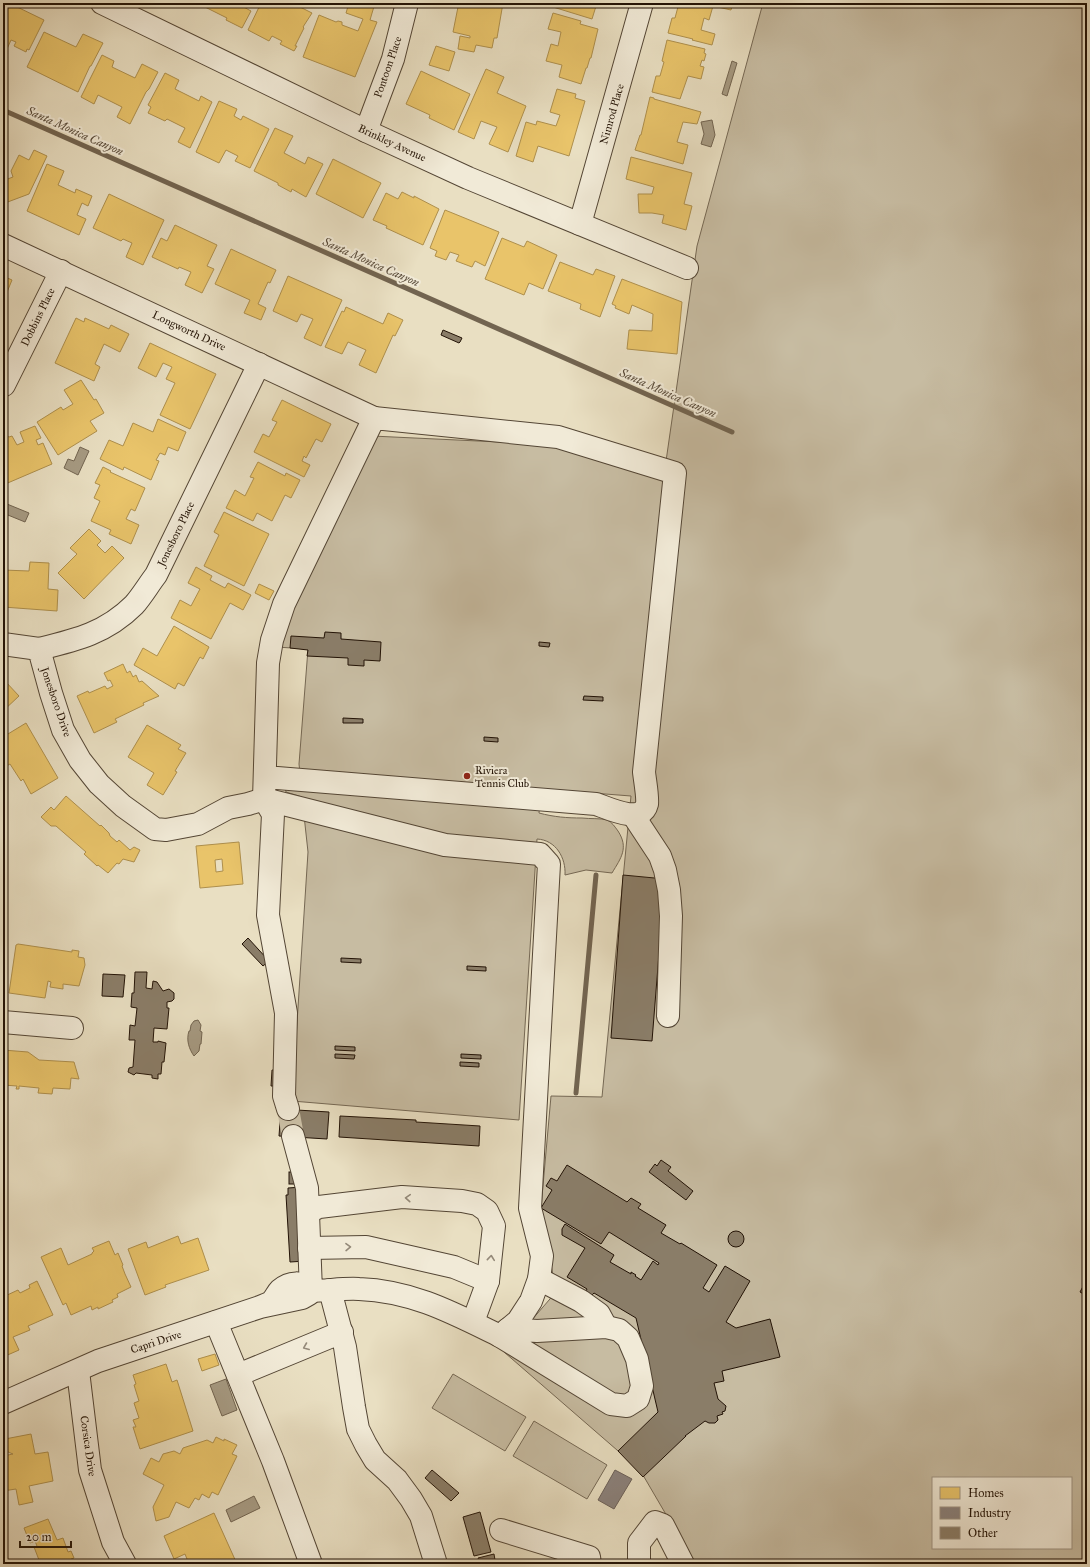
<svg xmlns="http://www.w3.org/2000/svg" width="1090" height="1567" viewBox="0 0 1090 1567" font-family="'IM FELL Great Primer',serif">
<style>
.green{fill:#c7bca2;stroke:#756854;fill-rule:evenodd}
.water{fill:#a69a82;stroke:#726450}
.homes{fill:#e9c46a;stroke:#ae8f4c;fill-rule:evenodd}
.industry{fill:#8a817c;stroke:#6b6059}
.lines{fill:none;stroke-linecap:round;stroke-linejoin:round}
.stream{stroke:#726450;stroke-width:5}
.building{fill:#8a7d68;stroke:#231306}
.minor-tunnel{stroke:#cbc0a6;stroke-width:22;stroke-dasharray:22 11;stroke-linecap:butt}
.minor-casing{stroke:#544635;stroke-width:24}
.minor{stroke:#f1ead7;stroke-width:22}
.oneway{stroke:#948979}
.poi-dot{fill:#8f2418;stroke:#f1ead7;stroke-width:1.5}
.labels{text-anchor:middle;dominant-baseline:central;stroke-width:4;stroke-linejoin:round;paint-order:stroke}
.street-label{font-size:11px;fill:#231306;stroke:#f1ead7}
.poi-label{font-size:11px;fill:#231306;stroke:#f1ead7;text-anchor:start}
.water-label{font-size:12px;font-style:italic;fill:#574938;stroke:#f1ead7}
</style>
<rect width="100%" height="100%" fill="#e9dfc2"/>
<filter id="stains"><feTurbulence type="fractalNoise" baseFrequency=".005" numOctaves="4"/><feColorMatrix values="0 0 0 0 .2 0 0 0 0 .09 0 0 0 0 .02 0 0 0 .5 -.17"/></filter>
<radialGradient id="worn" r=".72"><stop offset=".6" stop-color="#630" stop-opacity="0"/><stop offset="1" stop-color="#630" stop-opacity=".3"/></radialGradient>
<g class="green">
<path d="M763,3h320l4,2v1559h-392l-55,-94 -136,-118 52,-60 -15,-84 10,-112 51,1 29,-301 -90,-7 -2,24c15,4 28,5 43,5 8,1 18,0 25,2 5,2 8,7 11,11 11,17 3,27 -6,42l-26,-3 -21,5c1,-17 -9,-35 -28,-36l-18,281 -227,-19 16,-249 -6,-55 -16,-5 -1,-4 16,-5 -2,-19 9,-115 -32,-2 96,-211 191,9 88,26 12,11 34,-236zM933,1478h138v70h-138z"/>
<polygon points="453,1374 526,1417 505,1451 432,1408"/>
<polygon points="534,1421 607,1465 587,1499 513,1456"/>
</g>
<g class="water">
<polygon points="732,61 737,63 727,96 722,94"/>
<polygon points="712,120 715,135 711,147 701,144 704,134 701,122"/>
<polygon points="80,447 89,451 78,475 64,468 68,459 74,461"/>
<polygon points="7,504 29,513 25,522 3,513"/>
<path d="M198,1020l3,5 -1,6 2,1 -1,12h-1l-1,7 -5,5c-5,-7 -8,-16 -5,-25h1l1,-6 3,-4z"/>
<polygon points="226,1379 237,1410 222,1416 210,1385"/>
<polygon points="254,1496 260,1508 231,1522 226,1510"/>
</g>
<g class="homes">
<polygon points="3,3 11,3 11,4 44,20 29,50 27,49 26,52 14,46 16,42 11,40 7,49 3,47"/>
<polygon points="197,3 242,3 240,5 251,11 242,28 226,20 227,18"/>
<polygon points="261,3 295,3 298,6 312,13 303,27 304,28 295,46 297,46 294,51 280,44 282,41 272,36 269,41 248,30"/>
<polygon points="349,3 375,3 370,20 377,22 355,77 303,57 319,15 336,22 338,21 342,22 342,25 358,31 363,19 346,13"/>
<polygon points="445,3 503,3 497,38 494,38 492,48 476,45 474,52 458,49 460,36 470,38 470,36 453,32 458,7"/>
<polygon points="554,3 597,3 592,19 553,7"/>
<polygon points="679,3 733,3 731,10 713,6 709,20 704,18 701,30 715,34 712,45 692,40 693,39 668,33 672,18 675,18"/>
<polygon points="553,13 581,21 580,24 598,29 591,58 590,58 587,68 586,68 581,84 559,77 562,65 546,61 551,44 558,46 561,32 548,29"/>
<polygon points="44,32 76,47 83,34 103,43 91,66 90,66 78,92 27,67"/>
<polygon points="667,40 705,49 704,53 706,54 704,61 702,60 700,66 704,67 701,79 688,76 680,99 652,92 656,76 660,76 664,62 662,61"/>
<polygon points="436,46 455,52 449,71 429,65"/>
<polygon points="102,55 114,61 112,67 135,78 142,64 158,72 149,89 146,92 130,124 117,117 122,107 98,95 94,104 81,97"/>
<polygon points="486,69 504,77 497,93 526,106 508,152 489,144 497,127 481,121 474,139 458,132"/>
<polygon points="421,71 470,94 454,130 429,118 430,115 406,104"/>
<polygon points="165,73 179,80 175,89 199,101 201,96 212,102 190,148 178,142 185,128 167,119 165,121 148,113 151,107 148,105"/>
<polygon points="557,89 576,94 575,98 585,101 569,156 538,146 533,162 516,156 526,122 536,125 537,121 556,126 560,115 550,112"/>
<polygon points="650,97 654,98 654,99 701,112 697,124 683,122 677,142 688,145 683,164 635,150 640,135 641,135"/>
<polygon points="219,101 237,109 234,116 241,120 243,116 269,129 250,168 235,161 238,156 226,150 219,163 196,152"/>
<polygon points="275,128 293,136 284,153 305,164 308,157 323,164 306,197 292,189 291,192 278,185 278,183 254,171"/>
<polygon points="34,150 47,156 29,194 5,203 3,202 3,179 5,180 13,177 11,171 19,155 29,160"/>
<polygon points="631,157 692,173 684,204 692,206 686,230 662,223 664,215 652,213 639,213 638,194 652,194 654,187 626,179"/>
<polygon points="333,159 381,183 363,218 316,194"/>
<polygon points="47,164 64,171 58,185 75,193 76,189 92,196 88,206 82,203 77,215 86,219 79,235 27,211"/>
<polygon points="402,192 414,198 414,196 439,209 423,245 386,228 387,226 373,220 386,193 398,199"/>
<polygon points="109,194 164,220 143,265 126,257 132,243 123,239 121,241 93,228"/>
<polygon points="445,210 499,232 485,266 475,261 472,267 456,261 459,255 450,252 446,260 435,256 437,251 430,248"/>
<polygon points="175,225 217,245 207,266 214,269 202,293 185,285 191,272 179,267 178,269 152,257 161,238 167,241"/>
<polygon points="502,238 524,247 527,241 557,255 543,289 529,283 524,295 485,279"/>
<polygon points="231,249 276,270 270,283 268,282 258,304 266,308 261,320 244,313 250,300 215,284"/>
<polygon points="560,262 593,275 596,269 615,276 600,317 580,309 581,304 548,291"/>
<polygon points="3,276 12,280 5,297 7,299 3,308"/>
<polygon points="288,276 342,300 321,346 304,338 313,319 301,314 297,322 273,311"/>
<polygon points="622,279 682,302 677,354 627,349 629,330 652,331 653,314 632,305 629,314 615,308 616,306 612,304"/>
<polygon points="346,307 383,324 388,313 403,320 395,336 393,335 376,373 359,365 366,350 348,342 342,354 325,347 342,311 344,312"/>
<polygon points="76,318 84,322 85,318 109,329 111,325 129,334 120,352 104,344 95,364 100,367 94,381 55,363"/>
<polygon points="150,343 216,374 190,429 160,415 175,383 166,379 172,367 163,363 156,377 138,368"/>
<polygon points="81,380 94,400 96,399 104,413 90,421 97,431 58,455 37,422 61,407 63,410 73,404 64,390"/>
<polygon points="282,400 331,424 322,442 316,439 306,458 304,456 302,461 310,465 304,477 254,452 263,434 269,437 277,422 272,420"/>
<polygon points="158,419 186,432 178,451 168,447 165,455 160,453 156,460 159,461 151,480 124,467 123,470 100,459 109,440 123,446 133,423 153,432"/>
<polygon points="35,426 41,438 36,440 38,445 43,443 52,464 3,485 3,434 9,437 12,436 17,445 24,442 20,432"/>
<polygon points="258,462 285,476 286,473 300,480 291,498 285,495 272,521 257,513 253,521 226,508 235,490 245,496 254,478 250,477"/>
<polygon points="103,467 111,471 110,472 145,488 135,511 131,509 126,519 139,525 131,544 109,534 111,530 91,521 100,501 94,498 100,485 95,483"/>
<polygon points="224,512 269,534 244,586 204,566 219,535 214,532"/>
<polygon points="89,529 101,541 97,545 105,553 112,546 124,558 84,599 58,573 77,554 70,548"/>
<polygon points="30,562 49,563 48,589 58,590 57,611 3,607 3,570 29,571"/>
<polygon points="196,567 212,576 210,580 225,588 228,583 251,595 243,610 230,603 211,639 171,618 180,600 191,606 200,589 188,583"/>
<polygon points="259,584 274,591 269,600 255,593"/>
<polygon points="174,626 209,647 203,659 200,657 184,686 178,683 175,689 134,665 143,648 157,656"/>
<polygon points="123,664 127,673 130,671 133,677 136,675 139,682 142,681 159,696 143,703 144,705 115,719 117,722 94,733 77,696 88,691 89,693 105,686 107,689 113,686 110,680 108,681 104,673"/>
<polygon points="5,681 19,696 3,711 3,683"/>
<polygon points="26,723 58,778 31,794 23,779 21,781 10,764 5,767 3,764 3,737"/>
<polygon points="147,725 181,745 178,749 186,753 175,771 177,772 163,795 147,785 154,773 128,757"/>
<polygon points="66,796 100,826 101,825 109,833 110,836 117,842 119,840 130,850 134,847 140,850 134,862 123,859 119,864 117,863 108,873 98,865 97,866 84,854 86,852 56,826 51,826 41,817 51,807 54,810"/>
<path d="M239,842l4,42 -43,4 -4,-42zM222,859l1,12 -7,1 -1,-12z"/>
<polygon points="18,944 72,952 72,950 79,951 78,957 84,958 85,965 79,986 63,984 63,989 50,987 51,982 48,981 45,998 9,993 16,945"/>
<polygon points="3,1050 28,1052 39,1060 74,1062 79,1079 71,1078 70,1089 53,1088 52,1094 38,1093 39,1088 19,1086 19,1089 16,1089 17,1086 3,1085"/>
<polygon points="178,1236 181,1244 198,1238 209,1270 165,1285 166,1287 145,1295 128,1249 146,1242 148,1248"/>
<polygon points="109,1241 115,1255 118,1253 123,1265 122,1266 125,1274 131,1287 117,1294 118,1297 112,1300 113,1302 98,1309 98,1307 92,1310 91,1306 71,1315 66,1303 63,1305 41,1257 61,1248 68,1265 92,1254 92,1253 94,1251 92,1248"/>
<polygon points="37,1281 53,1315 28,1326 30,1330 13,1337 19,1350 3,1357 3,1297 18,1290 20,1293 30,1288 29,1285"/>
<polygon points="215,1354 219,1365 202,1371 198,1359"/>
<polygon points="166,1364 172,1382 177,1380 193,1431 140,1449 133,1427 136,1427 133,1420 139,1418 134,1403 139,1401 134,1385 136,1384 133,1375"/>
<polygon points="31,1434 35,1454 48,1452 53,1481 29,1486 33,1502 19,1505 16,1489 3,1491 3,1456 13,1454 8,1452 5,1439"/>
<polygon points="216,1437 224,1441 224,1439 237,1445 232,1454 237,1456 218,1495 212,1492 209,1498 202,1494 199,1500 195,1498 189,1508 176,1502 169,1517 156,1521 153,1507 164,1485 143,1474 151,1458 159,1462 163,1454 174,1451 180,1454 183,1448 207,1440 213,1443"/>
<polygon points="214,1513 237,1564 189,1564 185,1554 174,1559 164,1536"/>
<polygon points="48,1519 57,1540 63,1538 68,1552 71,1551 74,1558 71,1559 73,1564 31,1564 39,1560 34,1547 37,1546 35,1541 30,1543 24,1528"/>
</g>
<polygon class="industry" points="615,1470 632,1479 614,1509 598,1500"/>
<g class="lines">
<g class="stream">
<polyline points="3,110 732,432"/>
<polyline points="576,1093 596,875"/>
</g>
</g>
<g class="building">
<polygon points="443,330 462,338 460,342 459,343 441,335"/>
<polygon points="325,632 341,633 341,639 381,642 380,661 364,660 364,666 348,665 348,658 307,656 308,650 290,648 291,636 324,638"/>
<polygon points="539,642 550,643 549,647 539,646"/>
<polygon points="584,696 603,697 603,701 583,700"/>
<polygon points="343,718 363,719 363,723 343,723"/>
<polygon points="484,737 498,738 498,742 484,741"/>
<polygon points="623,875 665,879 652,1041 611,1038"/>
<polygon points="248,938 269,961 263,966 242,944"/>
<polygon points="341,958 361,959 361,963 341,962"/>
<polygon points="467,966 486,967 486,971 467,970"/>
<polygon points="135,972 147,972 146,988 152,989 153,981 157,982 163,991 169,989 174,993 174,999 172,1001 167,1002 167,1008 169,1008 167,1029 154,1028 153,1042 158,1042 158,1041 166,1043 164,1062 162,1062 161,1074 158,1074 158,1079 152,1078 152,1075 136,1073 134,1075 128,1072 129,1068 133,1067 135,1040 129,1040 130,1025 135,1026 137,1008 131,1007 132,993 134,993"/>
<polygon points="103,974 125,975 123,997 102,996"/>
<polygon points="335,1046 355,1047 355,1051 335,1050"/>
<polygon points="335,1054 355,1055 354,1059 335,1058"/>
<polygon points="461,1054 481,1055 481,1059 461,1058"/>
<polygon points="460,1062 479,1063 479,1067 460,1066"/>
<polygon points="272,1070 279,1070 278,1086 271,1086"/>
<polygon points="281,1109 329,1112 327,1139 279,1136"/>
<polygon points="340,1116 416,1120 416,1122 480,1126 479,1146 339,1137"/>
<polygon points="661,1160 671,1167 668,1171 693,1191 686,1200 649,1172 655,1164 657,1166"/>
<polygon points="567,1165 627,1202 631,1198 641,1204 638,1208 666,1225 661,1233 680,1244 681,1243 717,1265 703,1288 709,1292 725,1266 750,1281 726,1322 736,1328 770,1319 780,1357 722,1371 724,1381 714,1383 718,1399 726,1406 725,1411 722,1412 723,1414 717,1416 718,1420 715,1423 709,1423 705,1421 685,1436 686,1436 643,1477 618,1451 658,1412 636,1318 594,1293 592,1295 586,1291 587,1289 567,1277 585,1248 562,1235 562,1229 565,1224 614,1255 610,1262 631,1274 631,1272 636,1275 635,1276 641,1280 653,1261 658,1265 659,1263 609,1232 601,1244 541,1208 552,1190 546,1186 551,1178 557,1181"/>
<rect x="289" y="1172" width="10" height="12"/>
<polygon points="302,1187 306,1261 290,1262 286,1195 288,1195 288,1188"/>
<circle cx="736" cy="1239" r="8"/>
<polygon points="1087,1279 1087,1296 1080,1292"/>
<polygon points="432,1470 459,1493 451,1501 425,1478"/>
<polygon points="480,1512 491,1552 474,1556 463,1517"/>
<polygon points="494,1554 495,1560 480,1564 478,1558"/>
</g>
<g class="lines">
<polyline class="minor-tunnel" points="288,1109 293,1136"/>
<defs>
<g id="minor">
<polyline points="102,3 366,131 468,178 687,268"/>
<polyline points="366,131 393,59 407,3"/>
<polyline points="580,224 642,3"/>
<polyline points="3,245 374,418"/>
<polyline points="4,385 61,271"/>
<path d="M3,644l36,5 12,44 12,37 17,30 19,24 24,22 32,23 11,1 32,-6 30,-16 20,-4 16,-5 181,46 95,9 9,10 -19,344 12,48 -3,23 -8,22 -13,20 -18,15c-47,-23 -87,-45 -141,-47 -16,-1 -32,2 -48,2l-4,-103 -14,-52"/>
<path d="M39,649c37,-9 67,-16 95,-44 8,-9 15,-21 22,-30l103,-211"/>
<path d="M265,777l331,27c12,4 46,21 51,0 1,-7 -2,-23 -3,-32l31,-299 -117,-36 -184,-19 -90,186 -12,36 -4,23 -4,136 9,15 -5,101 18,98 -2,83 4,13"/>
<polyline points="633,815 660,856 665,870 669,890 671,916 668,1016"/>
<polyline points="3,1022 72,1028"/>
<polyline points="308,1212 319,1207 402,1197 462,1201 477,1204 487,1211 494,1226 488,1281 473,1322"/>
<polyline points="309,1248 366,1247 454,1267 488,1281"/>
<polyline points="539,1279 581,1301 599,1314 606,1327"/>
<polyline points="330,1290 345,1347 354,1407 358,1429 366,1445 375,1460 397,1480 411,1499 421,1516 436,1564"/>
<polyline points="216,1322 273,1461 311,1564"/>
<polyline points="500,1336 611,1404 627,1406 638,1399 642,1386 637,1359 628,1338 619,1330 606,1327 537,1331 508,1329"/>
<polyline points="78,1371 90,1470 113,1542 125,1564"/>
<polyline points="238,1375 342,1332"/>
<path d="M3,1403l95,-42 162,-54 42,-9 7,-4 2,-3c-8,-11 -22,-9 -31,-1 -3,3 -5,8 -8,11 -3,3 -8,4 -12,6"/>
<polyline points="501,1530 589,1557 590,1564"/>
<polyline points="639,1564 639,1543 655,1522 663,1525 683,1564"/>
</g>
</defs>
<use href="#minor" class="minor-casing"/>
<use href="#minor" class="minor"/>
</g>
<defs><path id="oneway-chevron" d="M-2-3.5L2.5 0L-2 3.5" fill="none" stroke-width="1.6" stroke-linecap="round" stroke-linejoin="round"/></defs>
<g class="oneway">
<use href="#oneway-chevron" transform="translate(408 1198) rotate(-176)"/>
<use href="#oneway-chevron" transform="translate(348 1247) rotate(-1)"/>
<use href="#oneway-chevron" transform="translate(491 1258) rotate(-84)"/>
<use href="#oneway-chevron" transform="translate(306 1347) rotate(158)"/>
</g>
<circle class="poi-dot" cx="467" cy="776" r="4"/>
<g class="labels">
<g class="street-label">
<text transform="translate(388 67) rotate(-71)">Pontoon Place</text>
<text transform="translate(612 114) rotate(-74)">Nimrod Place</text>
<text transform="translate(392 143) rotate(25)">Brinkley Avenue</text>
<text transform="translate(38 317) rotate(-64)">Dobbins Place</text>
<text transform="translate(189 331) rotate(25)">Longworth Drive</text>
<text transform="translate(176 534) rotate(-64)">Jonesboro Place</text>
<text transform="translate(56 702) rotate(71)">Jonesboro Drive</text>
<text transform="translate(156 1342) rotate(-18)">Capri Drive</text>
<text transform="translate(88 1446) rotate(82)">Corsica Drive</text>
</g>
<g class="poi-label">
<text x="475" y="770">Riviera<tspan x="475" dy="13">Tennis Club</tspan></text>
</g>
<g class="water-label">
<text transform="translate(75 131) rotate(24)">Santa Monica Canyon</text>
<text transform="translate(371 262) rotate(24)">Santa Monica Canyon</text>
<text transform="translate(668 393) rotate(24)">Santa Monica Canyon</text>
</g>
</g>
<rect width="1090" height="1567" fill="none" stroke="#e9dfc2" stroke-width="16"/>
<rect x="4" y="4" width="1082" height="1559" fill="none" stroke="#231306" stroke-width="2"/>
<rect x="8" y="8" width="1074" height="1551" fill="none" stroke="#231306"/>
<rect x="932" y="1477" width="140" height="72" fill="#f1ead7" stroke="#9f9483"/>
<rect x="940" y="1487" width="20" height="12" fill="#e9c46a" stroke="#9f9483"/>
<text x="968" y="1497" font-size="12" fill="#231306">Homes</text>
<rect x="940" y="1507" width="20" height="12" fill="#8a817c" stroke="#9f9483"/>
<text x="968" y="1517" font-size="12" fill="#231306">Industry</text>
<rect x="940" y="1527" width="20" height="12" fill="#8a7d68" stroke="#9f9483"/>
<text x="968" y="1537" font-size="12" fill="#231306">Other</text>
<path d="M20 1541v6h51v-6" fill="none" stroke="#231306" stroke-width="2"/>
<text x="26" y="1541" font-size="12" fill="#231306" stroke="#f1ead7" stroke-width="3" paint-order="stroke">20 m</text>
<rect width="100%" height="100%" filter="url(#stains)"/>
<rect width="100%" height="100%" fill="url(#worn)"/>
</svg>
